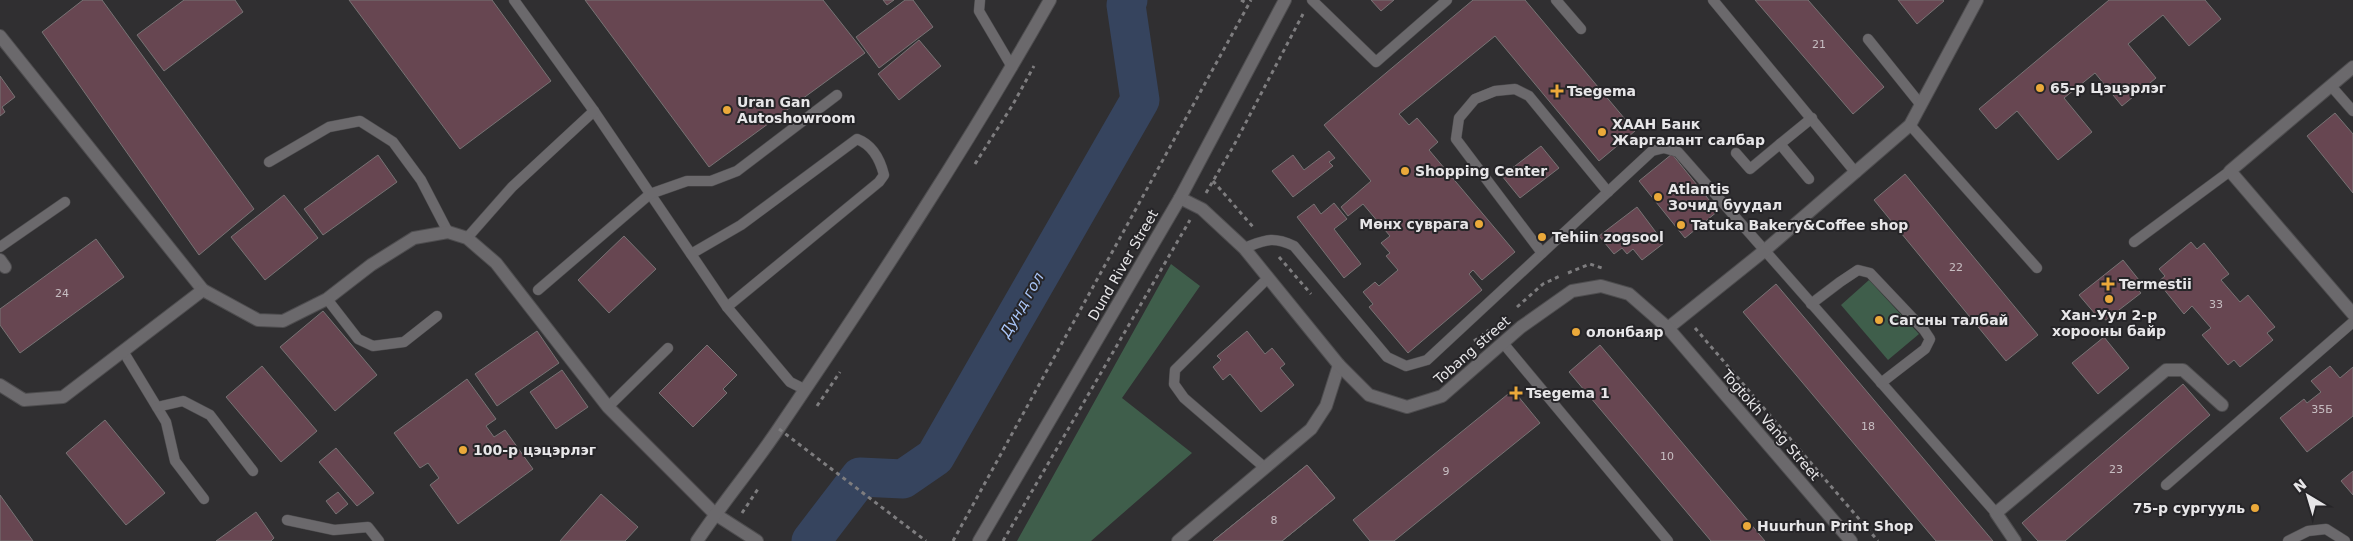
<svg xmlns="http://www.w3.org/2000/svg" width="2353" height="541" viewBox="0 0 2353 541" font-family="'DejaVu Sans',sans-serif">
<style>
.green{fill:#3f5e4b}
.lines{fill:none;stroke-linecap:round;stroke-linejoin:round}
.river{stroke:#36445e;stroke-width:39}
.building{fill:#674651;stroke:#777374}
.service-casing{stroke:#4e4d4f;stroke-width:11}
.minor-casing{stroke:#4e4d4f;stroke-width:14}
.tertiary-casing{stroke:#4e4d4f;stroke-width:14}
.secondary-casing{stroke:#4e4d4f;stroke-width:14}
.path{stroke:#7e7d7f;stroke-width:3;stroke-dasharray:4 4;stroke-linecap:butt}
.service{stroke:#6b696c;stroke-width:10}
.minor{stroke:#6b696c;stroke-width:12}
.tertiary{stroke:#6b696c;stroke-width:12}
.secondary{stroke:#6b696c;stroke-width:12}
.path-bridge{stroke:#7e7d7f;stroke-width:3;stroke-dasharray:4 4;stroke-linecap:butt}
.poi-dot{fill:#eba93a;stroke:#262528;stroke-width:2}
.labels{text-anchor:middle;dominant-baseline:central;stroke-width:4;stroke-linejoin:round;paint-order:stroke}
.number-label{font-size:11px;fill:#c7bec2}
.poi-label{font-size:14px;font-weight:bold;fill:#e7e6e8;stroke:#262528;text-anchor:start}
.street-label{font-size:14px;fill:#e7e6e8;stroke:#262528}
.water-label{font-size:15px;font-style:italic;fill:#aac6f9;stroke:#262528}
</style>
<rect width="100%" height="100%" fill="#302f31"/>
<g class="green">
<polygon points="1171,264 1200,286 1122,398 1192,453 1091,541 1017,541"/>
<polygon points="1869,280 1919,334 1888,360 1841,305"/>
</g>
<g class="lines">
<polyline class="river" points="811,541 860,477 903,479 935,457 1140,100 1126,5 1128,0"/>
</g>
<g class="building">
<polygon points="83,0 102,0 254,209 199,255 42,32"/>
<polygon points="184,0 235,0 243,12 164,71 137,35"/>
<polygon points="349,0 492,0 551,81 460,149"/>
<polygon points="585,0 823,0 865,53 709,167"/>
<polygon points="883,0 894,0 887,5"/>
<polygon points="905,0 913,0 933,27 879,68 856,37"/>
<polygon points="1371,0 1394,0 1381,11"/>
<polygon points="1473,0 1525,0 1635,131 1599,161 1495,36 1399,114 1409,125 1417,118 1438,142 1429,150 1515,252 1482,280 1473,270 1469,274 1482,290 1408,353 1369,307 1373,304 1363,292 1375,282 1379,286 1398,270 1386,256 1390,253 1381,243 1390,236 1363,204 1348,216 1341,207 1371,181 1324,125"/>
<polygon points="1755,0 1808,0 1884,87 1853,114"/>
<polygon points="1898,0 1943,0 1944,1 1917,24"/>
<polygon points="2109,0 2205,0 2221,19 2189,46 2163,15 2128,44 2156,78 2122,106 2095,73 2064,98 2092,132 2058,160 2017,111 1996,129 1979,109"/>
<polygon points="919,40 941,66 899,100 878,74"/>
<polygon points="0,76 15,97 2,107 5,112 0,116"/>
<polygon points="2335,113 2353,134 2353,193 2307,136"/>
<polygon points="1541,146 1559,168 1520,198 1502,176"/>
<polygon points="1329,151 1335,158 1329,162 1333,166 1293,197 1272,171 1293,155 1304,170"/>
<polygon points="1672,154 1718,211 1685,238 1639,181"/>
<polygon points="378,155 397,182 323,235 304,209"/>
<polygon points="1905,174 2038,335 2006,361 1874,200"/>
<polygon points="284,195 318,238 265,280 231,237"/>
<polygon points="1334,203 1347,219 1334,229 1361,264 1344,278 1297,217 1314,204 1321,214"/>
<polygon points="1637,207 1664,243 1642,260 1633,249 1627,254 1622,248 1614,254 1599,236"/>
<polygon points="624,236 656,269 609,313 578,280"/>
<polygon points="96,239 124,277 20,353 0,325 0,309"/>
<polygon points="2191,242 2197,249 2204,243 2229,274 2221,280 2240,302 2248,295 2275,327 2267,333 2273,340 2240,367 2234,360 2228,365 2202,335 2211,328 2192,306 2184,314 2158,282 2165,276 2159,269"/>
<polygon points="2123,260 2139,280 2134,285 2141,293 2106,320 2096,315 2079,295"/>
<polygon points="1776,284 1993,541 1936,541 1743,312"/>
<polygon points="323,311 377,375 335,411 280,347"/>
<polygon points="537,331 559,363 497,406 475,374"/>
<polygon points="1247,331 1265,354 1272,348 1285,364 1280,368 1294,385 1261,412 1230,374 1223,380 1213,367 1221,360 1217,356"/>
<polygon points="2104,337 2129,368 2098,394 2072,363"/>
<polygon points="707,345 737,375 723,389 727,393 693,427 659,393"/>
<polygon points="1600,345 1765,541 1711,541 1569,372"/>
<polygon points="262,366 317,431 281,462 226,397"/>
<polygon points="2330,366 2340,378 2353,367 2353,416 2307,452 2280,418 2304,399 2307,403 2321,392 2311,381"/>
<polygon points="562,370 588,407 556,429 530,392"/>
<polygon points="467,379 496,419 486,426 494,437 505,430 533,469 458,524 430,485 439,478 428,463 420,468 394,433"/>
<polygon points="2183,384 2210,415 2065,541 2038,541 2022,523"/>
<polygon points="1513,390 1540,423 1394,541 1370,541 1353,520"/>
<polygon points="105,420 165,493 126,525 66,453"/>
<polygon points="336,448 374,493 357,506 319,462"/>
<polygon points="1307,465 1335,498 1282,541 1213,541"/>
<polygon points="1307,465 1335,498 1282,541 1213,541"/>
<polygon points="2353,471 2353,495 2341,481"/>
<polygon points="338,492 348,504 336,514 326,501"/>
<polygon points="601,494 638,527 625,541 560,541"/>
<polygon points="0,495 33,541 0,541"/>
<polygon points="256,512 274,538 271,541 216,541"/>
</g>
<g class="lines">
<defs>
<g id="service">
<path d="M514,0l80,111 97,143 50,-29 116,-86c16,6 23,20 27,36l-5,7 -152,125"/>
<polyline points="980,0 979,11 1012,67"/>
<polyline points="1312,0 1376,62 1447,0"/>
<polyline points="1556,0 1581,29"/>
<polyline points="1713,0 1856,173"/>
<polyline points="1868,39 1921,105"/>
<polyline points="2331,86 2353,111"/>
<polyline points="1910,125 2037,268"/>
<polyline points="1736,153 1750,169 1780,144"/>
<polyline points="269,162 329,127 360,121 393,142 421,180 448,232"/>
<polyline points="1809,179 1780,144 1812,118"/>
<polyline points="467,238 512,187 594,111"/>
<polyline points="2134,242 2230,171"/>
<polyline points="0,247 65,202"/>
<path d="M1244,248c22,-8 28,-12 50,-2l93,111 19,9 21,-6 225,-209 12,-3 14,4 318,361"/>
<polyline points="1542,253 1456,139 1459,118 1475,99 1495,91 1515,89 1529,96 1608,192"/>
<polyline points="691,254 727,307 790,382 804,389"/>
<polyline points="538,290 650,194 687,181 711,181 737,171 837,95"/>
<polyline points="327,299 358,339 373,346 404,342 437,316"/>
<polyline points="1811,304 1840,282 1858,270 1870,273 1924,330 1930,339 1925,349 1881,383"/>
<polyline points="1503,343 1668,541"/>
<polyline points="123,351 166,422 175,461 204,499"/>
<polyline points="157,407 183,401 210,415 253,471"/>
<polyline points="608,407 668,348"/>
<polyline points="1264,467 1184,398 1174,384 1175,370 1268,278"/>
<polyline points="2166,485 2353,322"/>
<polyline points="287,520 334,530 368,527 379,541"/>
<polyline points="2288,541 2308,531 2326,529 2345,541"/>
</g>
<g id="minor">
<polyline points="0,36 203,290 258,320 283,321 327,299 371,265 414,238 448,232 467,238 496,263 608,407 715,514"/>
<polyline points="2353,67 2230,171 2353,314"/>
<polyline points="0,260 5,267"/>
<polyline points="1668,328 1764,251 1910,125 1977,0"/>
<polyline points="0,385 24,400 63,397 203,290"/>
<polyline points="1178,541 1311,429 1326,406 1339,365"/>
<polyline points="2015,541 1996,513 2166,370 2183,370 2222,405"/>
</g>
<g id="tertiary">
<polyline points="1180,198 1202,209 1244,248 1339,365 1369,395 1407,407 1442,396 1521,327 1572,291 1601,286 1629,294 1668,328 1851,541"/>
<polyline points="715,514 757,541"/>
<path d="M697,541c26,-39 56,-74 82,-113 95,-140 188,-281 271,-428"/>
</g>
<polyline id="secondary" points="979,541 1180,198 1285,0"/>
</defs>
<use href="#service" class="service-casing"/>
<use href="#minor" class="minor-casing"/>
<use href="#tertiary" class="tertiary-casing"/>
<use href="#secondary" class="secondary-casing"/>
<g class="path">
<polyline points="1241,0 1248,4"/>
<polyline points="975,164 1012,106 1034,66"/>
<polyline points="1213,181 1254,228"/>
<polyline points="1206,193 1233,147 1303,14"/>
<polyline points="1279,257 1311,294"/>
<polyline points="1568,273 1590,264 1602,268"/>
<polyline points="1517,307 1543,284 1562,275"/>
<polyline points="1695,328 1878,541"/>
<polyline points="1474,341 1489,330"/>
<polyline points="817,406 840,372"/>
<polyline points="742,513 758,489"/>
<polyline points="953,541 1251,0"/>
<polyline points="1003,541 1190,220"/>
</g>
<use href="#service" class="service"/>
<use href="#minor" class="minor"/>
<use href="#tertiary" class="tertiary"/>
<use href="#secondary" class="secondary"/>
<polyline class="path-bridge" points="779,429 926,541"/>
</g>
<g class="poi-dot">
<circle cx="2040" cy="88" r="5"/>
<path d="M1554.5 83.5h5v5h5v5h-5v5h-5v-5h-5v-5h5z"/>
<circle cx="727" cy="110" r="5"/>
<circle cx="1602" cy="132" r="5"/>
<circle cx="1405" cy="171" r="5"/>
<circle cx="1658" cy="197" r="5"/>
<circle cx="1479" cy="224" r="5"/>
<circle cx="1681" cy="225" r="5"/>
<circle cx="1542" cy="237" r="5"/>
<path d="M2105.5 276.5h5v5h5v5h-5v5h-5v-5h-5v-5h5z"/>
<circle cx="2109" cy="299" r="5"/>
<circle cx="1879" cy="320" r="5"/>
<circle cx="1576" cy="332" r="5"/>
<path d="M1513.5 385.5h5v5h5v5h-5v5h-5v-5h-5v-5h5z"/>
<circle cx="463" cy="450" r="5"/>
<circle cx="2255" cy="508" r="5"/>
<circle cx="1747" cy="526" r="5"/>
</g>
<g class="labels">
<g class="number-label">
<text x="1819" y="44">21</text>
<text x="1956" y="267">22</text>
<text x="62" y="293">24</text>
<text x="2216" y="304">33</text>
<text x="2322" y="409">35Б</text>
<text x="1868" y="426">18</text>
<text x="1667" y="456">10</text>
<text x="2116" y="469">23</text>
<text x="1446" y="471">9</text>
<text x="1274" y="520">8</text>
</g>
<g class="poi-label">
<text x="2050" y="88">65-р Цэцэрлэг</text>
<text x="1567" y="91">Tsegema</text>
<text x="737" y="102">Uran Gan<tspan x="737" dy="16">Autoshowroom</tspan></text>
<text x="1612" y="124">ХААН Банк<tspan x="1612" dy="16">Жаргалант салбар</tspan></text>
<text x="1415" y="171">Shopping Center</text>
<text x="1668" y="189">Atlantis<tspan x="1668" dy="16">Зочид буудал</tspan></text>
<text x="1469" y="224" text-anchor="end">Мөнх суврага</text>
<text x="1691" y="225">Tatuka Bakery&amp;Coffee shop</text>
<text x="1552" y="237">Tehiin zogsool</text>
<text x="2119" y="284">Termestii</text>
<text x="2109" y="315" text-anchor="middle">Хан-Уул 2-р<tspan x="2109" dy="16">хорооны байр</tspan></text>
<text x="1889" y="320">Сагсны талбай</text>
<text x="1586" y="332">олонбаяр</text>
<text x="1526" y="393">Tsegema 1</text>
<text x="473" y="450">100-р цэцэрлэг</text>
<text x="2245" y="508" text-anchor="end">75-р сургууль</text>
<text x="1757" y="526">Huurhun Print Shop</text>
</g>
<g class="street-label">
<text transform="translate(1123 265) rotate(-60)">Dund River Street</text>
<text transform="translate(1472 350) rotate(-41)">Tobang street</text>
<text transform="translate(1771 425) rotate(49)">Togtokh Vang Street</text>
</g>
<g class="water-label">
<text transform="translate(1022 305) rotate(-60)">Дунд гол</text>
</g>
</g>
<g transform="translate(2308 496) rotate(322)" stroke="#262528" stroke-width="4" paint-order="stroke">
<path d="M0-4L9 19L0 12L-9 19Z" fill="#e7e6e8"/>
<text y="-8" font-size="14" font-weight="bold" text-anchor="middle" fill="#e7e6e8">N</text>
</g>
</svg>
